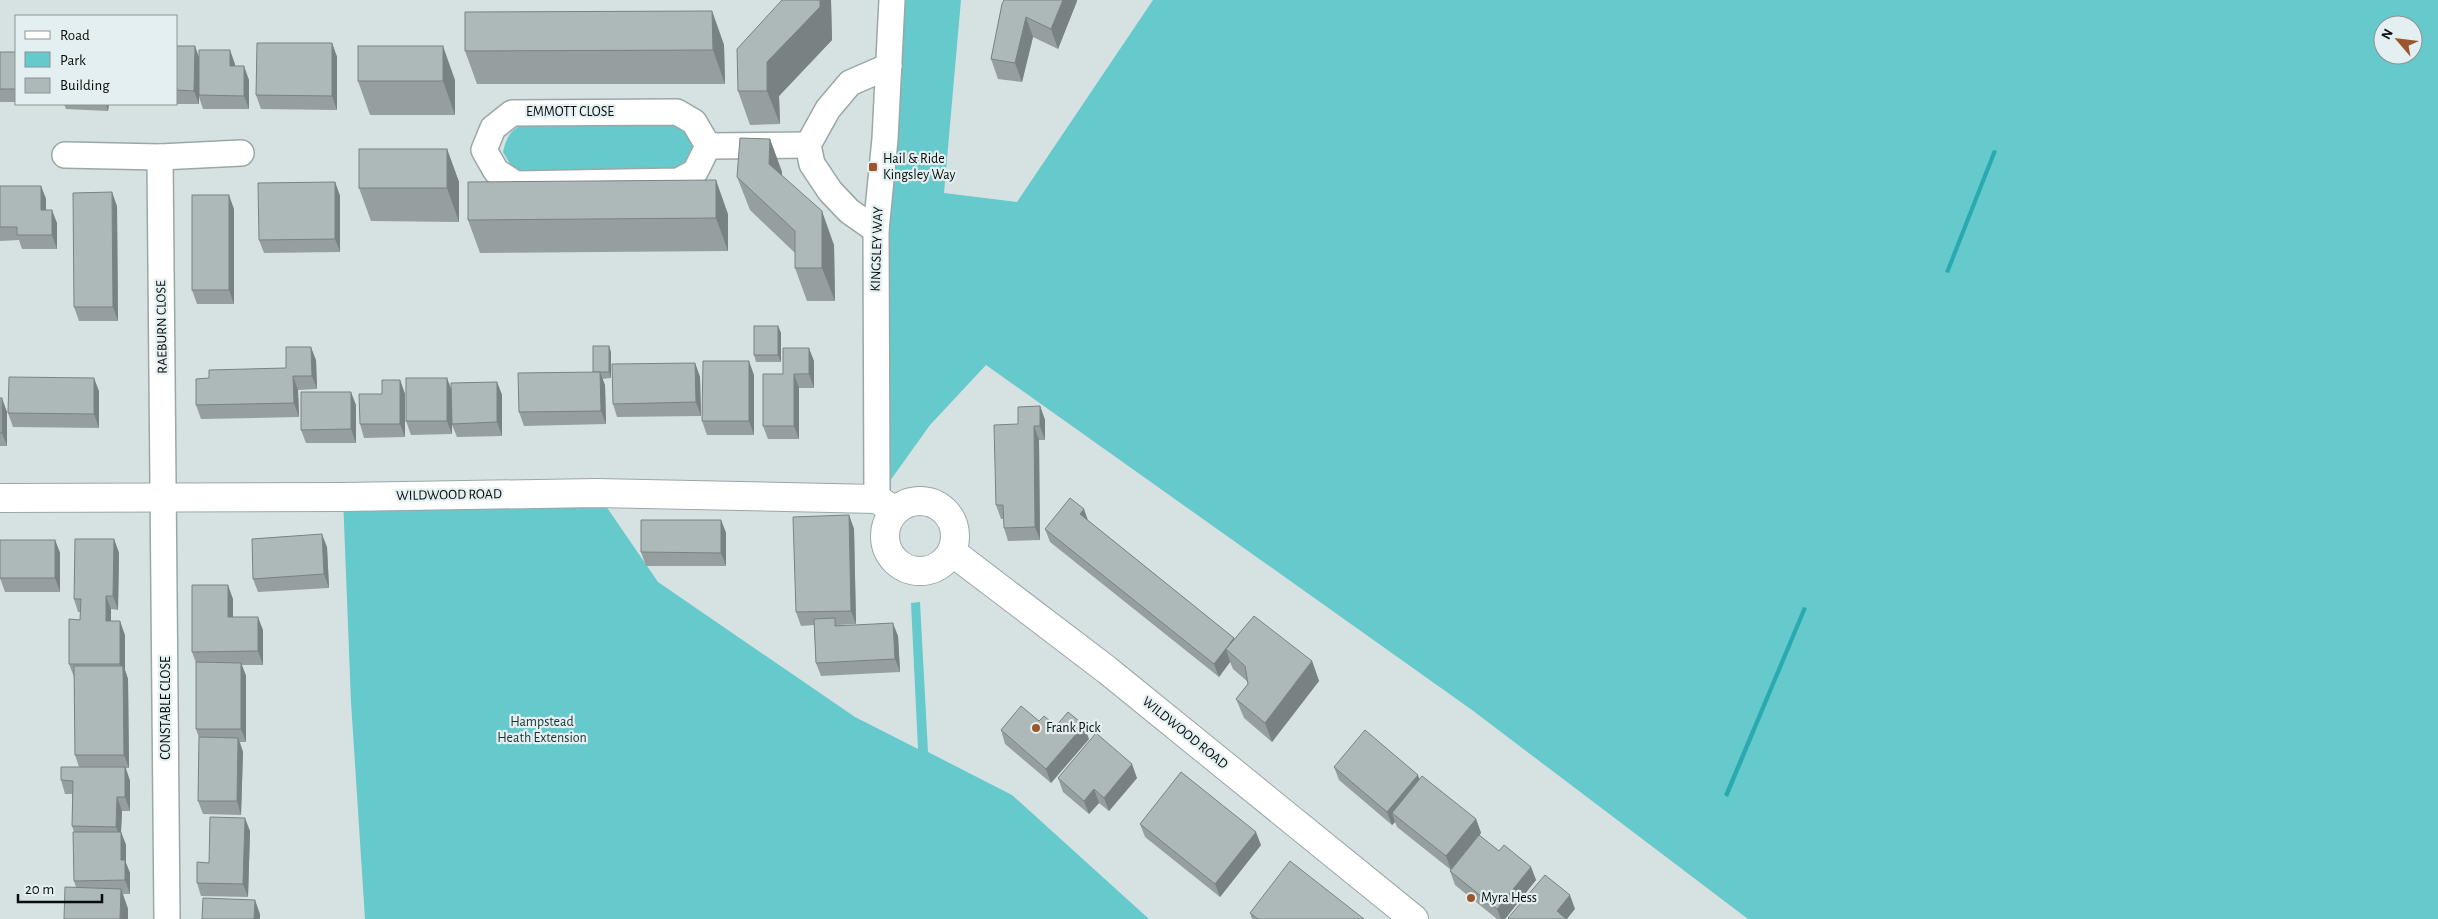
<svg xmlns="http://www.w3.org/2000/svg" width="2438" height="919" viewBox="0 0 2438 919" font-family="'Alegreya Sans',sans-serif">
<style>
.green{fill:#66c9cc;fill-rule:evenodd}
.water{fill:#29aaaf}
.lines{fill:none;stroke-linecap:round;stroke-linejoin:round}
.minor-casing{stroke:#9ba7a7;stroke-width:28}
.tertiary-casing{stroke:#9ba7a7;stroke-width:30}
.minor{stroke:#fff;stroke-width:25}
.tertiary{stroke:#fff;stroke-width:28}
.wall{fill:#959f9f}
.shaded-wall{fill:#798282}
.building{fill:#adb9b9;stroke:#798282}
.poi-dot{fill:#9c562d;stroke:#e3eff0;stroke-width:2}
.labels{text-anchor:middle;dominant-baseline:central;stroke-width:4.5;stroke-linejoin:round;paint-order:stroke}
.street-label{font-size:14px;fill:#080c0c;stroke:#e3eff0}
.poi-label{font-size:14px;fill:#080c0c;stroke:#e3eff0;text-anchor:start}
.park-label{font-size:14px;fill:#1c3232;stroke:#e3eff0}
</style>
<rect width="100%" height="100%" fill="#d6e2e2"/>
<g class="green">
<path d="M892,0h69l-17,193 73,9 136,-202h1285v919h-690l-276,-209 -486,-345 -56,60 -53,74zM2383,25h30v30h-30z"/>
<path d="M661,120l22,7 11,14v9l-12,20 -157,5 -12,-6 -10,-17c3,-14 7,-22 21,-28z"/>
<polygon points="597,493 658,582 855,717 918,749 911,603 920,602 928,752 1012,795 1149,919 365,919 351,702 343,497"/>
</g>
<g class="water">
<polygon points="1993,150 1997,151 1949,273 1945,272"/>
<polygon points="1803,607 1807,608 1728,797 1724,795"/>
</g>
<g class="lines">
<defs>
<g id="minor">
<polygon points="677,112 694,122 708,146 695,172 678,181 516,184 496,171 484,150 493,128 512,113"/>
<polyline points="708,146 808,145"/>
<polyline points="65,155 160,157 241,153"/>
<polyline points="160,157 167,919"/>
<polyline points="876,230 849,211 830,191 812,164 808,145 828,109 850,83 889,66"/>
<polyline points="877,499 876,230 885,139 892,0"/>
</g>
<g id="tertiary">
<polyline points="0,498 343,497 597,493 877,499 895,511"/>
<circle cx="920" cy="536" r="35"/>
<polyline points="952,552 1107,670 1414,919"/>
</g>
</defs>
<use href="#minor" class="minor-casing"/>
<use href="#tertiary" class="tertiary-casing"/>
<use href="#minor" class="minor"/>
<use href="#tertiary" class="tertiary"/>
</g>
<g class="wall">
<polygon points="782,0 831,0 832,40 779,96 780,124 750,125 738,91"/>
<polygon points="1077,1 1058,49 1033,37 1022,82 998,79 991,59 1002,4"/>
<polygon points="712,11 724,45 725,84 477,84 465,51"/>
<polygon points="332,43 337,57 337,110 261,109 256,95"/>
<polygon points="176,46 199,57 235,64 235,66 249,80 249,109 203,109 199,97 199,104 176,104"/>
<rect x="0" y="52" width="16" height="50"/>
<polygon points="455,80 455,115 370,115 358,81"/>
<polygon points="64,104 109,104 108,111 66,109"/>
<polygon points="770,139 782,172 782,176 834,245 835,301 807,301 795,268 795,253 750,210 737,177"/>
<polygon points="447,149 459,182 459,222 371,221 359,188"/>
<polygon points="335,182 340,196 340,252 264,253 259,240"/>
<polygon points="0,186 41,186 46,199 46,210 57,223 57,249 22,249 19,240 0,241"/>
<polygon points="117,206 118,321 79,321 74,307"/>
<polygon points="234,209 234,304 197,304 192,290"/>
<polygon points="728,214 728,251 480,253 468,220"/>
<polygon points="778,326 781,333 781,362 756,362 754,355"/>
<polygon points="611,352 611,378 602,379 605,385 606,424 524,426 519,412 593,372"/>
<polygon points="316,360 317,389 298,390 299,417 201,419 196,405 209,378 286,368"/>
<polygon points="814,361 814,388 799,388 799,439 768,439 763,426 783,374"/>
<polygon points="695,363 700,377 701,416 617,417 613,404"/>
<polygon points="754,375 754,435 707,435 702,421"/>
<polygon points="400,380 405,394 405,437 364,438 360,424 382,394"/>
<polygon points="497,382 502,395 502,436 457,437 452,425 452,434 411,435 406,421 451,388"/>
<polygon points="99,391 99,428 13,427 8,413"/>
<polygon points="0,398 7,412 7,446 0,446"/>
<polygon points="356,405 356,443 306,443 301,430"/>
<polygon points="1040,406 1045,420 1045,440 1039,440 1040,540 1008,541 1004,528 1004,519 1001,519 996,505"/>
<polygon points="849,515 854,529 856,624 838,625 898,636 900,672 821,676 816,663 814,625 801,626 796,612"/>
<polygon points="721,520 726,533 726,566 646,566 641,552"/>
<polygon points="1089,521 1235,639 1312,661 1319,681 1272,742 1244,718 1236,699 1248,684 1248,682 1233,669 1230,662 1219,677 1050,542 1045,529"/>
<polygon points="114,539 119,553 118,610 111,609 111,621 125,635 125,670 128,679 129,768 126,768 130,781 130,811 122,811 121,832 126,845 126,863 130,873 130,894 123,894 128,909 128,919 64,919 76,887 74,881 74,832 72,826 72,794 65,794 61,780 79,767 75,755 74,677 69,664 80,620 81,612 78,612 74,599"/>
<polygon points="55,540 60,553 60,592 5,592 0,578"/>
<polygon points="327,547 329,588 258,592 253,579"/>
<polygon points="233,599 233,617 263,630 263,665 242,665 246,676 246,742 240,742 243,752 241,815 203,814 198,801 199,738 196,729 196,663 192,652"/>
<polygon points="1039,721 1056,726 1089,739 1051,783 1005,744 1001,730"/>
<polygon points="1334,767 1420,779 1476,819 1481,833 1479,835 1499,851 1531,867 1536,880 1505,919 1497,919 1455,885 1450,871 1451,870 1397,827 1395,822 1392,825 1339,780"/>
<polygon points="1058,778 1137,778 1109,811 1099,803 1089,814 1063,792"/>
<polygon points="1140,824 1261,845 1220,897 1145,837"/>
<polygon points="250,831 248,897 201,896 197,883 209,863"/>
<polygon points="1250,913 1364,919 1252,919"/>
</g>
<g class="shaded-wall">
<polygon points="820,0 831,0 832,40 779,96 780,124 767,91 767,62"/>
<polygon points="1063,0 1077,0 1077,1 1058,49 1051,29"/>
<polygon points="712,11 724,45 725,84 713,50"/>
<polygon points="1026,17 1033,37 1022,82 1015,63"/>
<polygon points="332,43 337,57 337,110 332,96"/>
<polygon points="195,46 200,60 199,95 199,104 194,91"/>
<polygon points="443,46 455,80 455,115 443,81"/>
<polygon points="230,50 235,64 235,80 230,66"/>
<polygon points="244,66 249,80 249,109 244,96"/>
<polygon points="106,104 109,104 108,111"/>
<polygon points="770,139 782,172 781,198 769,164"/>
<polygon points="447,149 459,182 459,222 447,188"/>
<polygon points="716,180 728,214 728,251 716,218"/>
<polygon points="335,182 340,196 340,252 335,239"/>
<polygon points="41,186 46,199 46,223 41,210"/>
<polygon points="112,192 117,206 118,321 113,307"/>
<polygon points="229,195 234,209 234,304 229,290"/>
<polygon points="52,210 57,223 57,249 52,235"/>
<polygon points="822,211 834,245 835,301 822,268"/>
<polygon points="778,326 781,333 781,362 778,355"/>
<polygon points="609,346 611,352 611,378 609,372"/>
<polygon points="311,347 316,360 317,389 312,376"/>
<polygon points="809,348 814,361 814,388 809,374"/>
<polygon points="749,361 754,375 754,435 749,421"/>
<polygon points="695,363 700,377 701,416 696,402"/>
<polygon points="600,372 605,385 606,424 601,411"/>
<polygon points="794,374 799,388 799,439 794,426"/>
<polygon points="293,376 298,390 299,417 294,403"/>
<polygon points="94,378 99,391 99,428 94,414"/>
<polygon points="447,378 452,391 452,434 447,421"/>
<polygon points="400,380 405,394 405,437 400,424"/>
<polygon points="497,382 502,395 502,436 497,422"/>
<polygon points="351,392 356,405 356,443 351,429"/>
<polygon points="2,398 7,412 7,446 2,433"/>
<polygon points="1040,406 1045,420 1045,440 1040,426"/>
<polygon points="1034,426 1039,440 1040,540 1035,527"/>
<polygon points="1084,509 1089,523 1080,514"/>
<polygon points="849,515 854,529 856,624 851,611"/>
<polygon points="721,520 726,533 726,566 721,553"/>
<polygon points="322,534 327,547 329,588 324,574"/>
<polygon points="114,539 119,553 118,610 113,596"/>
<polygon points="55,540 60,553 60,592 55,578"/>
<polygon points="228,585 233,599 233,630 228,617"/>
<polygon points="106,596 111,609 111,634 106,621"/>
<polygon points="258,617 263,630 263,665 258,651"/>
<polygon points="120,621 125,635 125,670 128,679 129,768 124,755 123,674 120,664"/>
<polygon points="893,623 898,636 900,672 895,659"/>
<polygon points="1234,638 1239,651 1226,649 1230,662 1219,677 1214,664"/>
<polygon points="1312,661 1319,681 1272,742 1265,723"/>
<polygon points="241,663 246,676 246,742 241,729"/>
<polygon points="1084,725 1089,739 1051,783 1046,769"/>
<polygon points="238,738 243,752 241,815 237,801"/>
<polygon points="1132,764 1137,778 1109,811 1104,798"/>
<polygon points="125,767 130,781 130,811 125,797"/>
<polygon points="1418,775 1423,789 1392,813 1395,822 1392,825 1387,812"/>
<polygon points="1094,789 1099,803 1089,814 1084,801"/>
<polygon points="117,797 122,811 121,832 126,845 126,863 130,873 130,894 125,880 121,860 121,840 116,827"/>
<polygon points="245,818 250,831 248,897 243,884"/>
<polygon points="1476,819 1481,833 1451,870 1446,856"/>
<polygon points="1256,832 1261,845 1220,897 1215,884"/>
<polygon points="1531,867 1536,880 1505,919 1501,919 1497,909"/>
<polygon points="121,889 128,909 128,919 120,919"/>
<polygon points="1570,895 1575,909 1567,919 1560,919 1557,911"/>
<polygon points="255,900 260,914 260,919 254,919"/>
</g>
<g class="building">
<polygon points="782,0 820,0 820,7 767,62 767,91 738,91 737,49"/>
<polygon points="1004,0 1063,0 1051,29 1026,17 1015,63 991,59 1002,4"/>
<polygon points="712,11 713,50 465,51 465,12"/>
<polygon points="257,43 332,43 332,96 256,95"/>
<polygon points="176,46 195,46 194,91 176,90"/>
<rect x="358" y="46" width="85" height="35"/>
<polygon points="199,50 230,50 230,66 244,66 244,96 199,95"/>
<rect x="0" y="52" width="16" height="37"/>
<polygon points="740,138 770,139 769,164 822,211 822,268 795,268 795,231 737,177"/>
<rect x="359" y="149" width="88" height="39"/>
<polygon points="716,180 716,218 468,220 468,182"/>
<polygon points="335,182 335,239 259,240 258,183"/>
<polygon points="0,186 41,186 41,210 52,210 52,235 17,235 17,227 0,227"/>
<polygon points="112,192 113,307 74,307 73,193"/>
<rect x="192" y="195" width="37" height="95"/>
<rect x="754" y="326" width="24" height="29"/>
<rect x="593" y="346" width="16" height="26"/>
<polygon points="286,347 311,347 312,376 293,376 294,403 196,405 196,379 209,378 209,370 286,368"/>
<polygon points="783,348 809,348 809,374 794,374 794,426 763,426 763,374 783,374"/>
<polygon points="703,361 749,361 749,421 702,421"/>
<polygon points="695,363 696,402 613,404 612,364"/>
<polygon points="600,372 601,411 519,412 518,373"/>
<polygon points="9,377 94,378 94,414 8,413"/>
<rect x="406" y="378" width="41" height="43"/>
<polygon points="382,380 400,380 400,424 360,424 359,394 382,394"/>
<polygon points="497,382 497,422 452,424 451,383"/>
<polygon points="301,392 351,392 351,429 301,430"/>
<rect x="0" y="398" width="2" height="35"/>
<polygon points="1040,406 1040,426 1034,426 1035,527 1004,528 1003,505 996,505 994,425 1018,424 1018,407"/>
<polygon points="1070,498 1084,509 1080,514 1234,638 1214,664 1045,529"/>
<polygon points="849,515 851,611 796,612 793,517"/>
<polygon points="641,520 721,520 721,553 641,552"/>
<polygon points="322,534 324,574 253,579 252,539"/>
<polygon points="75,539 114,539 113,596 106,596 106,621 120,621 120,664 69,664 69,619 80,620 81,599 74,599"/>
<rect x="0" y="540" width="55" height="38"/>
<polygon points="192,585 228,585 228,617 258,617 258,651 192,652"/>
<polygon points="1254,616 1312,661 1265,723 1236,699 1248,684 1245,666 1226,649"/>
<polygon points="835,618 835,626 893,623 895,659 816,663 814,619"/>
<polygon points="196,662 241,663 241,729 196,729"/>
<polygon points="74,666 123,666 124,755 75,755"/>
<polygon points="1021,706 1039,721 1044,716 1056,726 1068,712 1084,725 1046,769 1001,730"/>
<polygon points="1365,730 1418,775 1387,812 1334,767"/>
<polygon points="1096,733 1132,764 1104,798 1094,789 1084,801 1058,778"/>
<polygon points="199,737 238,738 237,801 198,801"/>
<polygon points="61,767 125,767 125,797 117,797 116,827 72,826 73,781 61,780"/>
<polygon points="1181,772 1256,832 1215,884 1140,824"/>
<polygon points="1422,776 1476,819 1446,856 1392,813"/>
<polygon points="210,817 245,818 243,884 197,883 197,862 209,863"/>
<polygon points="73,832 121,832 121,860 125,860 125,880 74,881"/>
<polygon points="1479,835 1499,851 1504,845 1531,867 1497,909 1450,871"/>
<polygon points="1290,861 1364,919 1258,919 1250,913"/>
<polygon points="1545,875 1570,895 1557,911 1566,919 1509,919 1508,918"/>
<polygon points="65,887 121,889 120,919 64,919"/>
<polygon points="203,898 255,900 254,919 202,919"/>
</g>
<g class="poi-dot">
<rect x="868" y="162" width="10" height="10" rx="2.5"/>
<circle cx="1036" cy="728" r="5"/>
<circle cx="1471" cy="898" r="5"/>
</g>
<g class="labels">
<g class="street-label">
<text x="570" y="112">EMMOTT CLOSE</text>
<text transform="translate(877 249) rotate(-88)">KINGSLEY WAY</text>
<text transform="translate(162 327) rotate(-91)">RAEBURN CLOSE</text>
<text transform="translate(449 495) rotate(-1)">WILDWOOD ROAD</text>
<text transform="translate(166 708) rotate(-90)">CONSTABLE CLOSE</text>
<text transform="translate(1185 733) rotate(39)">WILDWOOD ROAD</text>
</g>
<g class="poi-label">
<text x="883" y="159">Hail &amp; Ride<tspan x="883" dy="16">Kingsley Way</tspan></text>
<text x="1046" y="728">Frank Pick</text>
<text x="1481" y="898">Myra Hess</text>
</g>
<g class="park-label">
<text x="542" y="722">Hampstead<tspan x="542" dy="16">Heath Extension</tspan></text>
</g>
</g>
<rect x="15" y="15" width="162" height="90" fill="#e3eff0" stroke="#8b9495"/>
<rect x="25" y="31" width="25" height="8" fill="#ffffff" stroke="#8b9495"/>
<text x="60" y="40" font-size="15" fill="#080c0c">Road</text>
<rect x="25" y="52" width="25" height="15" fill="#66c9cc" stroke="#8b9495"/>
<text x="60" y="65" font-size="15" fill="#080c0c">Park</text>
<rect x="25" y="78" width="25" height="15" fill="#adb9b9" stroke="#8b9495"/>
<text x="60" y="90" font-size="15" fill="#080c0c">Building</text>
<g transform="translate(2398 40) rotate(298)"><circle r="24" fill="#e3eff0" stroke="#8b9495"/>
<path d="M0-4L9 19L0 12L-9 19Z" fill="#9c562d"/>
<text y="-8" font-size="14" font-weight="bold" text-anchor="middle" fill="#080c0c">N</text>
</g>
<path d="M18 894v8h84v-8" fill="none" stroke="#080c0c" stroke-width="2.5"/>
<text x="25" y="894" font-size="15" fill="#080c0c" stroke="#e3eff0" stroke-width="4" paint-order="stroke">20 m</text>
</svg>
